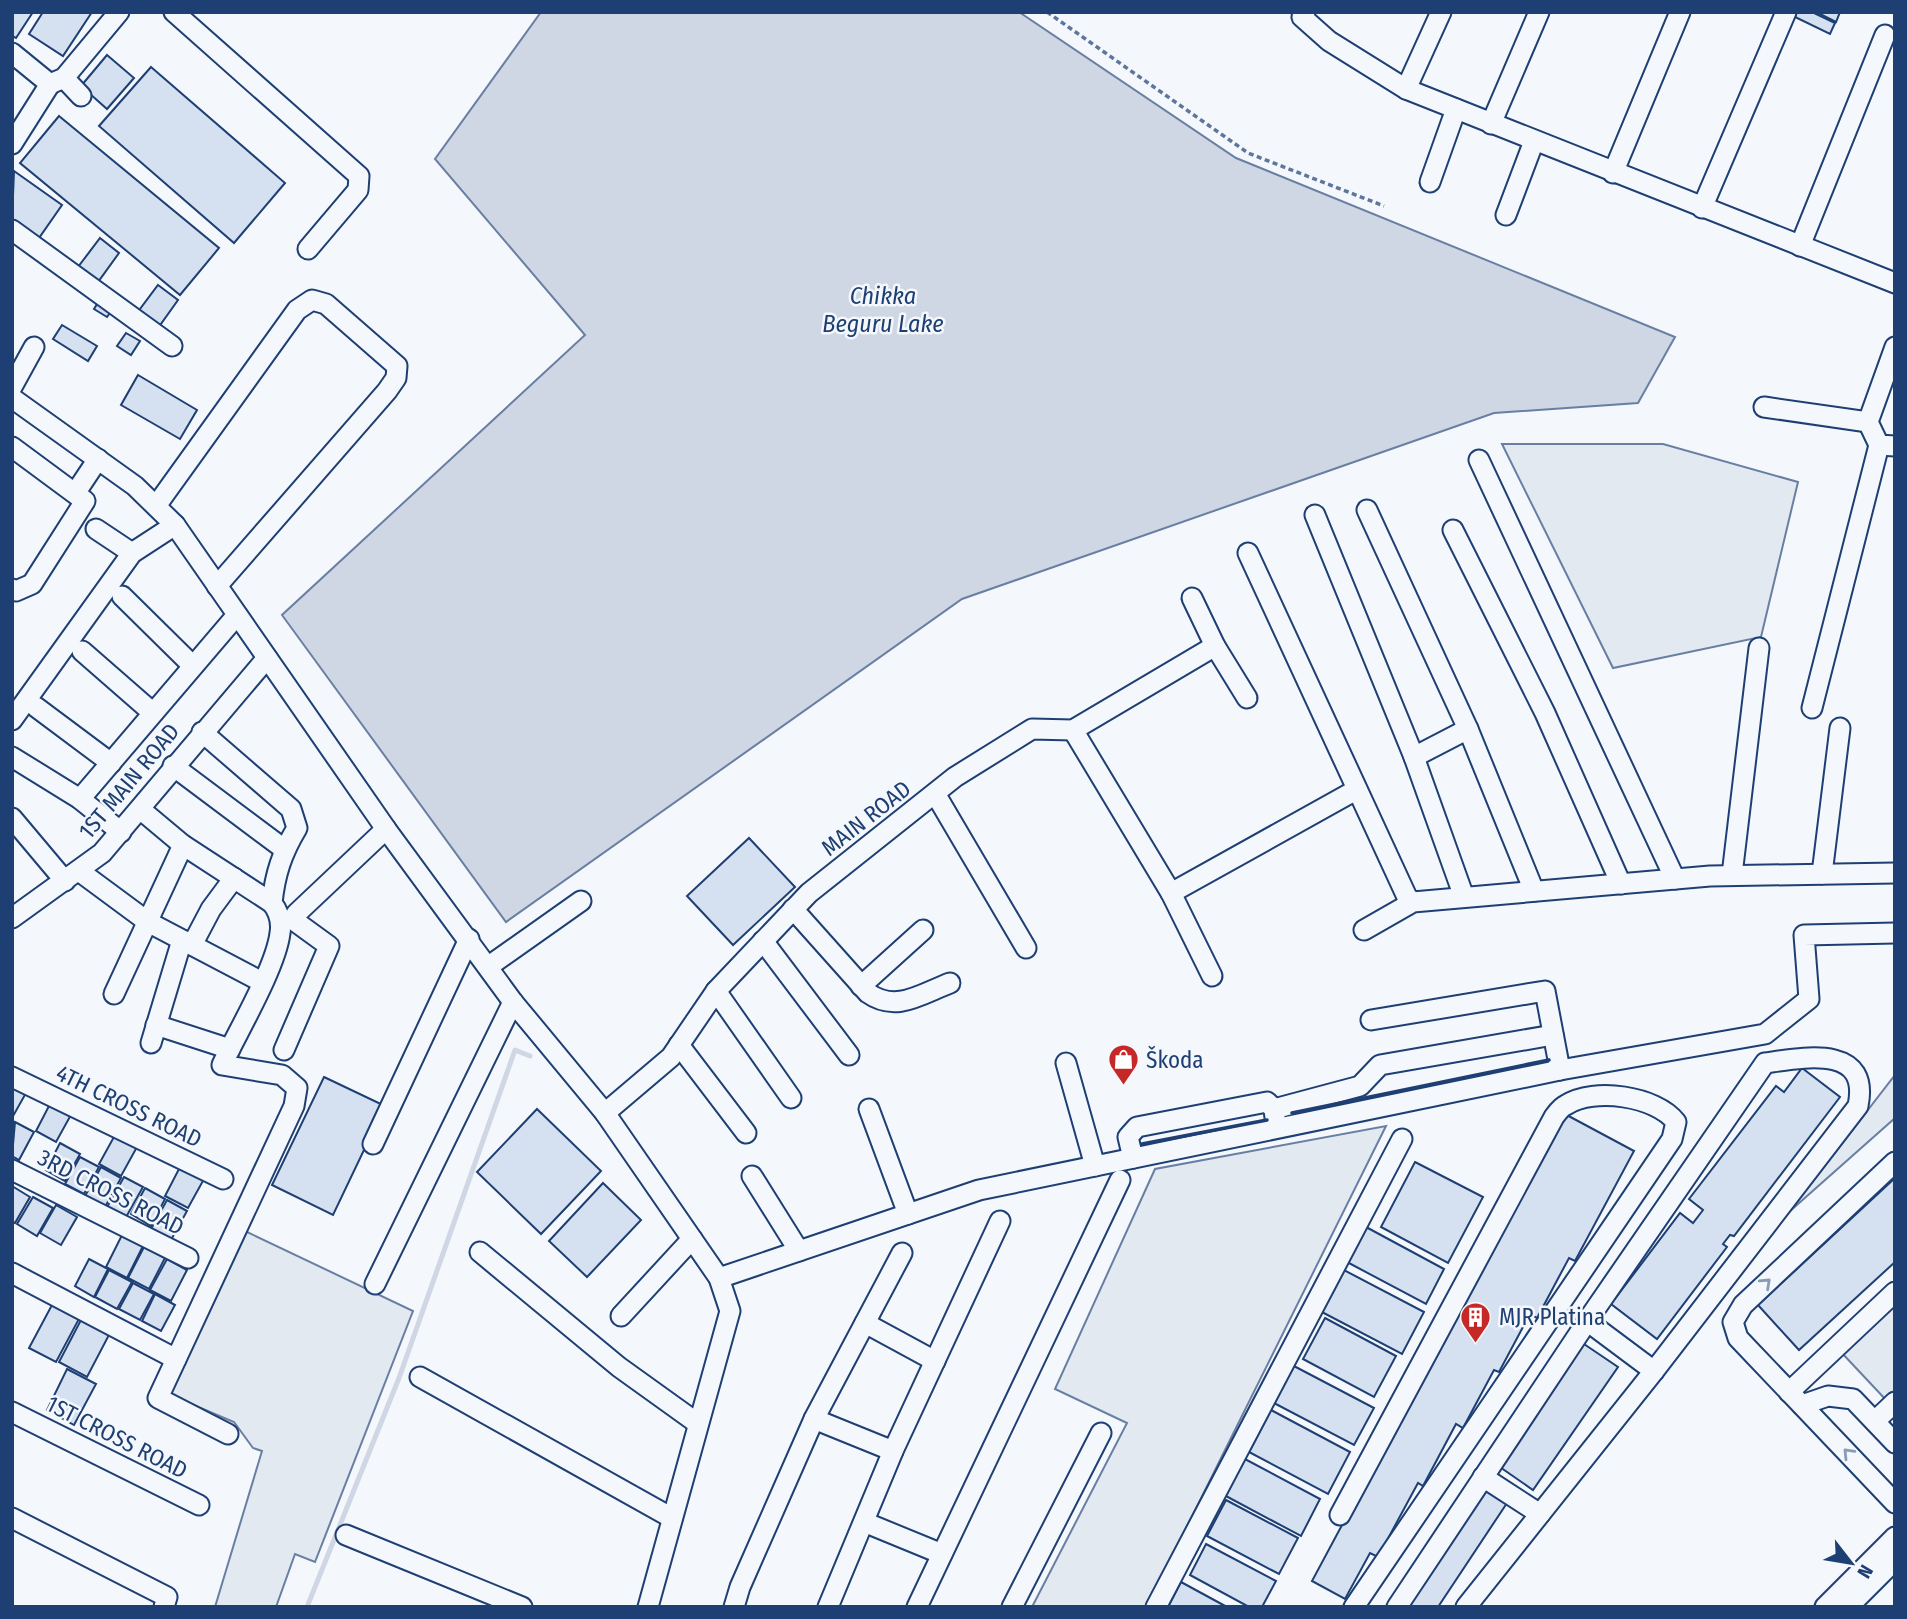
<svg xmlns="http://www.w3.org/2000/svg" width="1907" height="1619" viewBox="0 0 1907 1619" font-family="'Fira Sans Condensed',sans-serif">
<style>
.green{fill:#e3e9f0;stroke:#687fa3;stroke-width:2}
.water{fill:#cfd7e4;stroke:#687fa3;stroke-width:2}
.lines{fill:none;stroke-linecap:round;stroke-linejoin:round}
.stream{stroke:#cfd7e4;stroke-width:5}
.building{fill:#d5e0f0;stroke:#1d3f73;stroke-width:2}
.minor-casing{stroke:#1d3f73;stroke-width:23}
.path{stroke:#5e769c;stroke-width:3.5;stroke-dasharray:5 3.5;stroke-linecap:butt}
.minor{stroke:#f4f7fb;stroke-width:19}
.wall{stroke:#1d3f73;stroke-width:3.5}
.oneway{stroke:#889bb7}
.labels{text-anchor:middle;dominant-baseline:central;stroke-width:5;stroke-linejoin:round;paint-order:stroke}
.street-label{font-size:23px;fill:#1d3f73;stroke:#f4f7fb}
.poi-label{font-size:23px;fill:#1d3f73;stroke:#f4f7fb;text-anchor:start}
.water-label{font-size:24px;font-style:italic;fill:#1d3f73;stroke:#f4f7fb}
</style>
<rect width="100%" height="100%" fill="#f4f7fb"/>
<g class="green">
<polygon points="1502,444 1663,444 1798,482 1761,637 1613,668"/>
<polygon points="1895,1075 1895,1118 1789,1212"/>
<polygon points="1386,1126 1147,1607 1032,1607 1127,1423 1055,1389 1155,1169"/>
<polygon points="245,1231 413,1311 315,1562 295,1554 276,1607 215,1607 262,1451 253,1448 234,1422 170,1395"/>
<polygon points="1895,1300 1895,1393 1887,1401 1840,1351"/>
</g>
<polygon class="water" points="541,12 1019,12 1236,158 1675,337 1638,403 1494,413 962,599 506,922 282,615 585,335 435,159"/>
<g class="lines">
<polyline class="stream" points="307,1607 399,1378 515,1050 530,1056"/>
</g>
<g class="building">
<polygon points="12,12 33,12 16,38 12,36"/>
<polygon points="43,12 92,12 63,56 29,34"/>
<polygon points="1797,12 1812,12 1835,23 1830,34 1795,17"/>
<polygon points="1816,12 1840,12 1836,22"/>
<polygon points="107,55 134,78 107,109 81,86"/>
<polygon points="151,67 285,183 234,243 99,126"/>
<polygon points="59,116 219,248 180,295 20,163"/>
<polygon points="14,171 62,205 39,238 12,220"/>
<polygon points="100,238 119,253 98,282 78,267"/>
<polygon points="158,285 178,300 158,328 137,313"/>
<polygon points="99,301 112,310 107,317 94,309"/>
<polygon points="62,325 97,346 88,361 53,339"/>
<polygon points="126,333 140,341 131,355 117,346"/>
<polygon points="138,375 197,410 180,439 121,405"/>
<polygon points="749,838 795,887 733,945 687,896"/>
<polygon points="1802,1068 1840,1097 1734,1236 1730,1235 1723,1244 1727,1247 1657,1339 1611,1304 1680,1213 1693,1223 1703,1210 1689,1199 1776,1086 1784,1092"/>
<polygon points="324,1077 385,1106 333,1215 272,1185"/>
<polygon points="12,1085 26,1093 12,1118"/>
<polygon points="51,1102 72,1113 56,1142 36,1131"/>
<polygon points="537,1109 601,1171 541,1234 477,1172"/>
<polygon points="1563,1113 1634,1151 1575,1261 1569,1258 1537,1318 1530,1314 1499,1372 1494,1370 1463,1428 1456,1424 1423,1486 1418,1483 1378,1557 1370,1553 1345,1599 1312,1581"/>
<polygon points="15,1122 34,1132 19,1160 12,1156"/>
<polygon points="115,1135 137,1147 121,1176 99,1164"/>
<polygon points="60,1143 80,1154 65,1181 46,1170"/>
<polygon points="80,1157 99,1167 84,1194 65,1184"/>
<polygon points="1415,1162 1483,1197 1448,1263 1381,1227"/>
<polygon points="101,1167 121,1178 105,1207 85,1196"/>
<polygon points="180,1167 204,1179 188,1208 165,1196"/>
<polygon points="124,1177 143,1187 125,1219 106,1209"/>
<polygon points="1895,1178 1895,1262 1799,1350 1758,1305"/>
<polygon points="603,1183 641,1220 587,1277 549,1241"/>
<polygon points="12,1186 30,1197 15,1223 12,1222"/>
<polygon points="145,1188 165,1199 151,1226 131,1214"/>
<polygon points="33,1197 53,1208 37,1236 17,1224"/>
<polygon points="167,1200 187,1211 171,1240 151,1229"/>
<polygon points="56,1205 77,1217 61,1245 40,1233"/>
<polygon points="1366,1227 1444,1269 1426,1304 1347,1262"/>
<polygon points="122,1235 143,1246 127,1278 106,1267"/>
<polygon points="144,1247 165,1258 149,1289 128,1278"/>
<polygon points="89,1259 108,1269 94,1297 75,1286"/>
<polygon points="167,1259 187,1270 171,1301 150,1290"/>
<polygon points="1340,1268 1424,1312 1402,1354 1318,1310"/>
<polygon points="109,1270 132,1282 117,1309 95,1297"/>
<polygon points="133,1283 154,1294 140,1320 119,1309"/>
<polygon points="155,1294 175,1305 161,1331 142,1321"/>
<polygon points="53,1303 80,1317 56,1362 29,1348"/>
<polygon points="82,1318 110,1333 87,1377 59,1362"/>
<polygon points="1325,1318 1396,1356 1374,1397 1303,1359"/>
<polygon points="1581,1342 1618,1367 1533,1490 1497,1465"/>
<polygon points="1292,1365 1374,1408 1354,1445 1272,1402"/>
<polygon points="67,1369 96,1384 74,1425 47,1410"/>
<polygon points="1271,1410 1350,1452 1328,1494 1249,1452"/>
<polygon points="1243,1458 1320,1499 1301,1536 1224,1495"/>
<polygon points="1482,1486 1507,1503 1438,1607 1401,1607"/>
<polygon points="1226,1500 1298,1538 1279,1574 1207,1536"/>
<polygon points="1206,1544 1276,1581 1262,1607 1249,1607 1190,1575"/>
<polygon points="1181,1582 1227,1607 1168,1607"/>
</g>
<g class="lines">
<defs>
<g id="minor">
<polyline points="174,12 359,176 358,190 308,249"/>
<polyline points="1305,12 1302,17 1329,41 1406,89 1895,283"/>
<polyline points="12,53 50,84 12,144"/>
<polyline points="64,78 81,96"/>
<polyline points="50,84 64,78 119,12"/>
<polyline points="1406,89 1441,12"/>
<polyline points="1491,124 1539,12"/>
<polyline points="1613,173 1680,12"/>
<polyline points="1430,182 1456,109"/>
<polyline points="1702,208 1786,12"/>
<polyline points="1506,215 1534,141"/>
<polyline points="12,230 172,346"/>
<polyline points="1800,246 1885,35"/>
<polyline points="1895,347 1868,422 1879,445 1895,446"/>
<polyline points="12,387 34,347"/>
<polyline points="12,398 135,486 175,525 386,829 513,1002 605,1113 719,1278 730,1311 648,1607"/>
<polyline points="1764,407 1868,422"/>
<polyline points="12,447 85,501 32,584 16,591 12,589"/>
<polyline points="1479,460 1675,879"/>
<polyline points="76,492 98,459"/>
<polyline points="156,506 297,310 312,300 326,304 397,366 396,378 387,391 217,586"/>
<polyline points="1367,510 1468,729 1534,891"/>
<polyline points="1315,515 1414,757 1464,897"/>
<polyline points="96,529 132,553"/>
<polyline points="1453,530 1545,713 1621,884"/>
<polyline points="1248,553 1407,897 1413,902"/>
<polyline points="122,596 193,666"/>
<polyline points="1192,598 1215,646 1247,698"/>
<polyline points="82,651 153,713"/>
<polyline points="36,707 111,763"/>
<polyline points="1812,708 1879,445"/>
<polyline points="12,720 132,553 175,525"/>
<polyline points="1073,730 1171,893 1356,790"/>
<path d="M202,732l89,77 6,19c-15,25 -22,46 -25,75 7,9 10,18 8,30 -4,34 -42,98 -58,132l60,10 15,13 -3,18 -136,292 70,36"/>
<polyline points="12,757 80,799 121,832"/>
<polyline points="1414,757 1468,729"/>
<polyline points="173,766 284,849"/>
<polyline points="936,795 1026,948"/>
<polyline points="80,799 237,615"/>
<polyline points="140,809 183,845 272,903"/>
<polyline points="12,818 65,881"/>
<polyline points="79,871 148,922 262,982"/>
<polyline points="1822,874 1840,728"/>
<polyline points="1732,875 1759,648"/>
<polyline points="1171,893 1212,976"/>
<path d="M793,909l75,84c28,20 53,1 82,-10"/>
<polyline points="12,918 102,853 267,658"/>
<polyline points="1364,930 1413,902 1710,876 1895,873"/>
<polyline points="763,941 849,1055"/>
<polyline points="192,945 211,909 234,878"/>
<polyline points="489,966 581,901"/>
<polyline points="861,986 923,930"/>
<polyline points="716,991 791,1098"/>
<polyline points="114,994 183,845"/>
<polyline points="1371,1020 1545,991 1560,1070"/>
<polyline points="156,1025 230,1049"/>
<polyline points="151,1043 182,940"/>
<polyline points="679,1045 746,1133"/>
<polyline points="284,1050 329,946 296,922 296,914 386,829"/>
<polyline points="1066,1063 1095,1166"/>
<polyline points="12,1077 223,1179"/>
<polyline points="869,1109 908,1214"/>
<polyline points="1274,1109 1360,1086 1380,1065 1553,1035"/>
<polyline points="605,1113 671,1057 716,991 809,893 955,777 1032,729 1073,730 1215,646"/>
<polyline points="373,1144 469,939"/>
<polyline points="1133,1158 1128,1137 1137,1127 1267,1102 1274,1109 1275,1118"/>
<polyline points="1895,1162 1743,1305 1733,1322 1738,1338 1895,1503"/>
<polyline points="12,1170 188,1258"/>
<polyline points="752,1176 799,1251"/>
<polyline points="480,1252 619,1367 697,1423"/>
<polyline points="12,1273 176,1359"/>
<polyline points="719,1278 979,1190 1560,1070 1765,1034 1809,999 1804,935 1895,933"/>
<polyline points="375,1284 513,1002"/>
<polyline points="621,1316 692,1239"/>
<polyline points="1587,1321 1654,1371"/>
<polyline points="865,1323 935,1361"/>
<polyline points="420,1377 672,1518"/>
<polyline points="1789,1392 1895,1292"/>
<polyline points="1802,1405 1828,1396 1853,1399 1895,1443"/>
<polyline points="12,1412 199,1505"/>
<polyline points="814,1419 893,1451"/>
<polyline points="1875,1421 1895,1402"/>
<polyline points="1483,1477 1540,1514"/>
<path d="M1340,1515l214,-398c3,-4 7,-10 12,-12 28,-18 90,-9 110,17l-4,17 -318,468"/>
<polyline points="12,1518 167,1597 164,1607"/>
<polyline points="864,1522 942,1554"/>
<polyline points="346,1535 522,1607"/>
<polyline points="734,1607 740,1587 814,1419 902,1253"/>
<polyline points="828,1607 893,1451 1000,1221"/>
<polyline points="917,1607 1120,1180"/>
<polyline points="1012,1607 1101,1433"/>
<polyline points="1156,1607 1402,1139"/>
<path d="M1397,1607l197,-296 171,-248c36,-5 106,-20 93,43l-204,265 -188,236"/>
<polyline points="1825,1607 1895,1537"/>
<polyline points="1848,1607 1895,1560"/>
</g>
</defs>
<use href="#minor" class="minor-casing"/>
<polyline class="path" points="1047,12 1248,153 1384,206"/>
<use href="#minor" class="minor"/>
<g class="wall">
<polyline points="1292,1113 1549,1060"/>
<polyline points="1142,1144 1267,1120"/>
</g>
</g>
<defs><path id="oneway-chevron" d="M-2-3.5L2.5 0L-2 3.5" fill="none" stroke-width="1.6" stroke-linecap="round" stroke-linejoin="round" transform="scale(1.75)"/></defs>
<g class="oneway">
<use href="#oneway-chevron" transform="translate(1766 1283) rotate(-43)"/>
<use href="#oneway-chevron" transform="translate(1848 1453) rotate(-134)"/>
</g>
<defs>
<symbol id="shop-pin" viewBox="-11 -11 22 30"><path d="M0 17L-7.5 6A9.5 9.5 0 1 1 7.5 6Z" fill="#c62828" stroke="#f4f7fb"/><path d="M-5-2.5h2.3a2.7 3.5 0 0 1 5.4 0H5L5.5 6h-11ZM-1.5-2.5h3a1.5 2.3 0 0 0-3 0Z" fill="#fff"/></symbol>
<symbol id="building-pin" viewBox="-11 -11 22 30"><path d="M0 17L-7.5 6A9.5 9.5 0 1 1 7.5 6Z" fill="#c62828" stroke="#f4f7fb"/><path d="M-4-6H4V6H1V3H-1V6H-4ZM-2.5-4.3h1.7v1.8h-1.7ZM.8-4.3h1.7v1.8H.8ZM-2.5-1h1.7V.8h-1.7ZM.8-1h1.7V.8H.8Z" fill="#fff"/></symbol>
</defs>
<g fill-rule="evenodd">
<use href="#shop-pin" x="1106" y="1042" width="35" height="47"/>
<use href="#building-pin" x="1458" y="1300" width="35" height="47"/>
</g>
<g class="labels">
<g class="street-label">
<text transform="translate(129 781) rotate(-50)">1ST MAIN ROAD</text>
<text transform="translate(866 818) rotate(-38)">MAIN ROAD</text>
<text transform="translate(129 1106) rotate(26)">4TH CROSS ROAD</text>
<text transform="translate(111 1192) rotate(27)">3RD CROSS ROAD</text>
<text transform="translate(117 1437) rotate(27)">1ST CROSS ROAD</text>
</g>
<g class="poi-label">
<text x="1146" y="1060">Škoda</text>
<text x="1499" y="1317">MJR Platina</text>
</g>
<g class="water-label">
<text x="883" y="296">Chikka<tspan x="883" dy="28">Beguru Lake</tspan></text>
</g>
</g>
<rect width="1907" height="1619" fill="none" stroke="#1d3f73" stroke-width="28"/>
<g transform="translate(1851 1563) rotate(121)" stroke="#f4f7fb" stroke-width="5" paint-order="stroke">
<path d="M0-5L12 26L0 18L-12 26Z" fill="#1d3f73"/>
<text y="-10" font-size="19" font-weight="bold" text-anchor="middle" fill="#1d3f73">N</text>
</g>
</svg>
